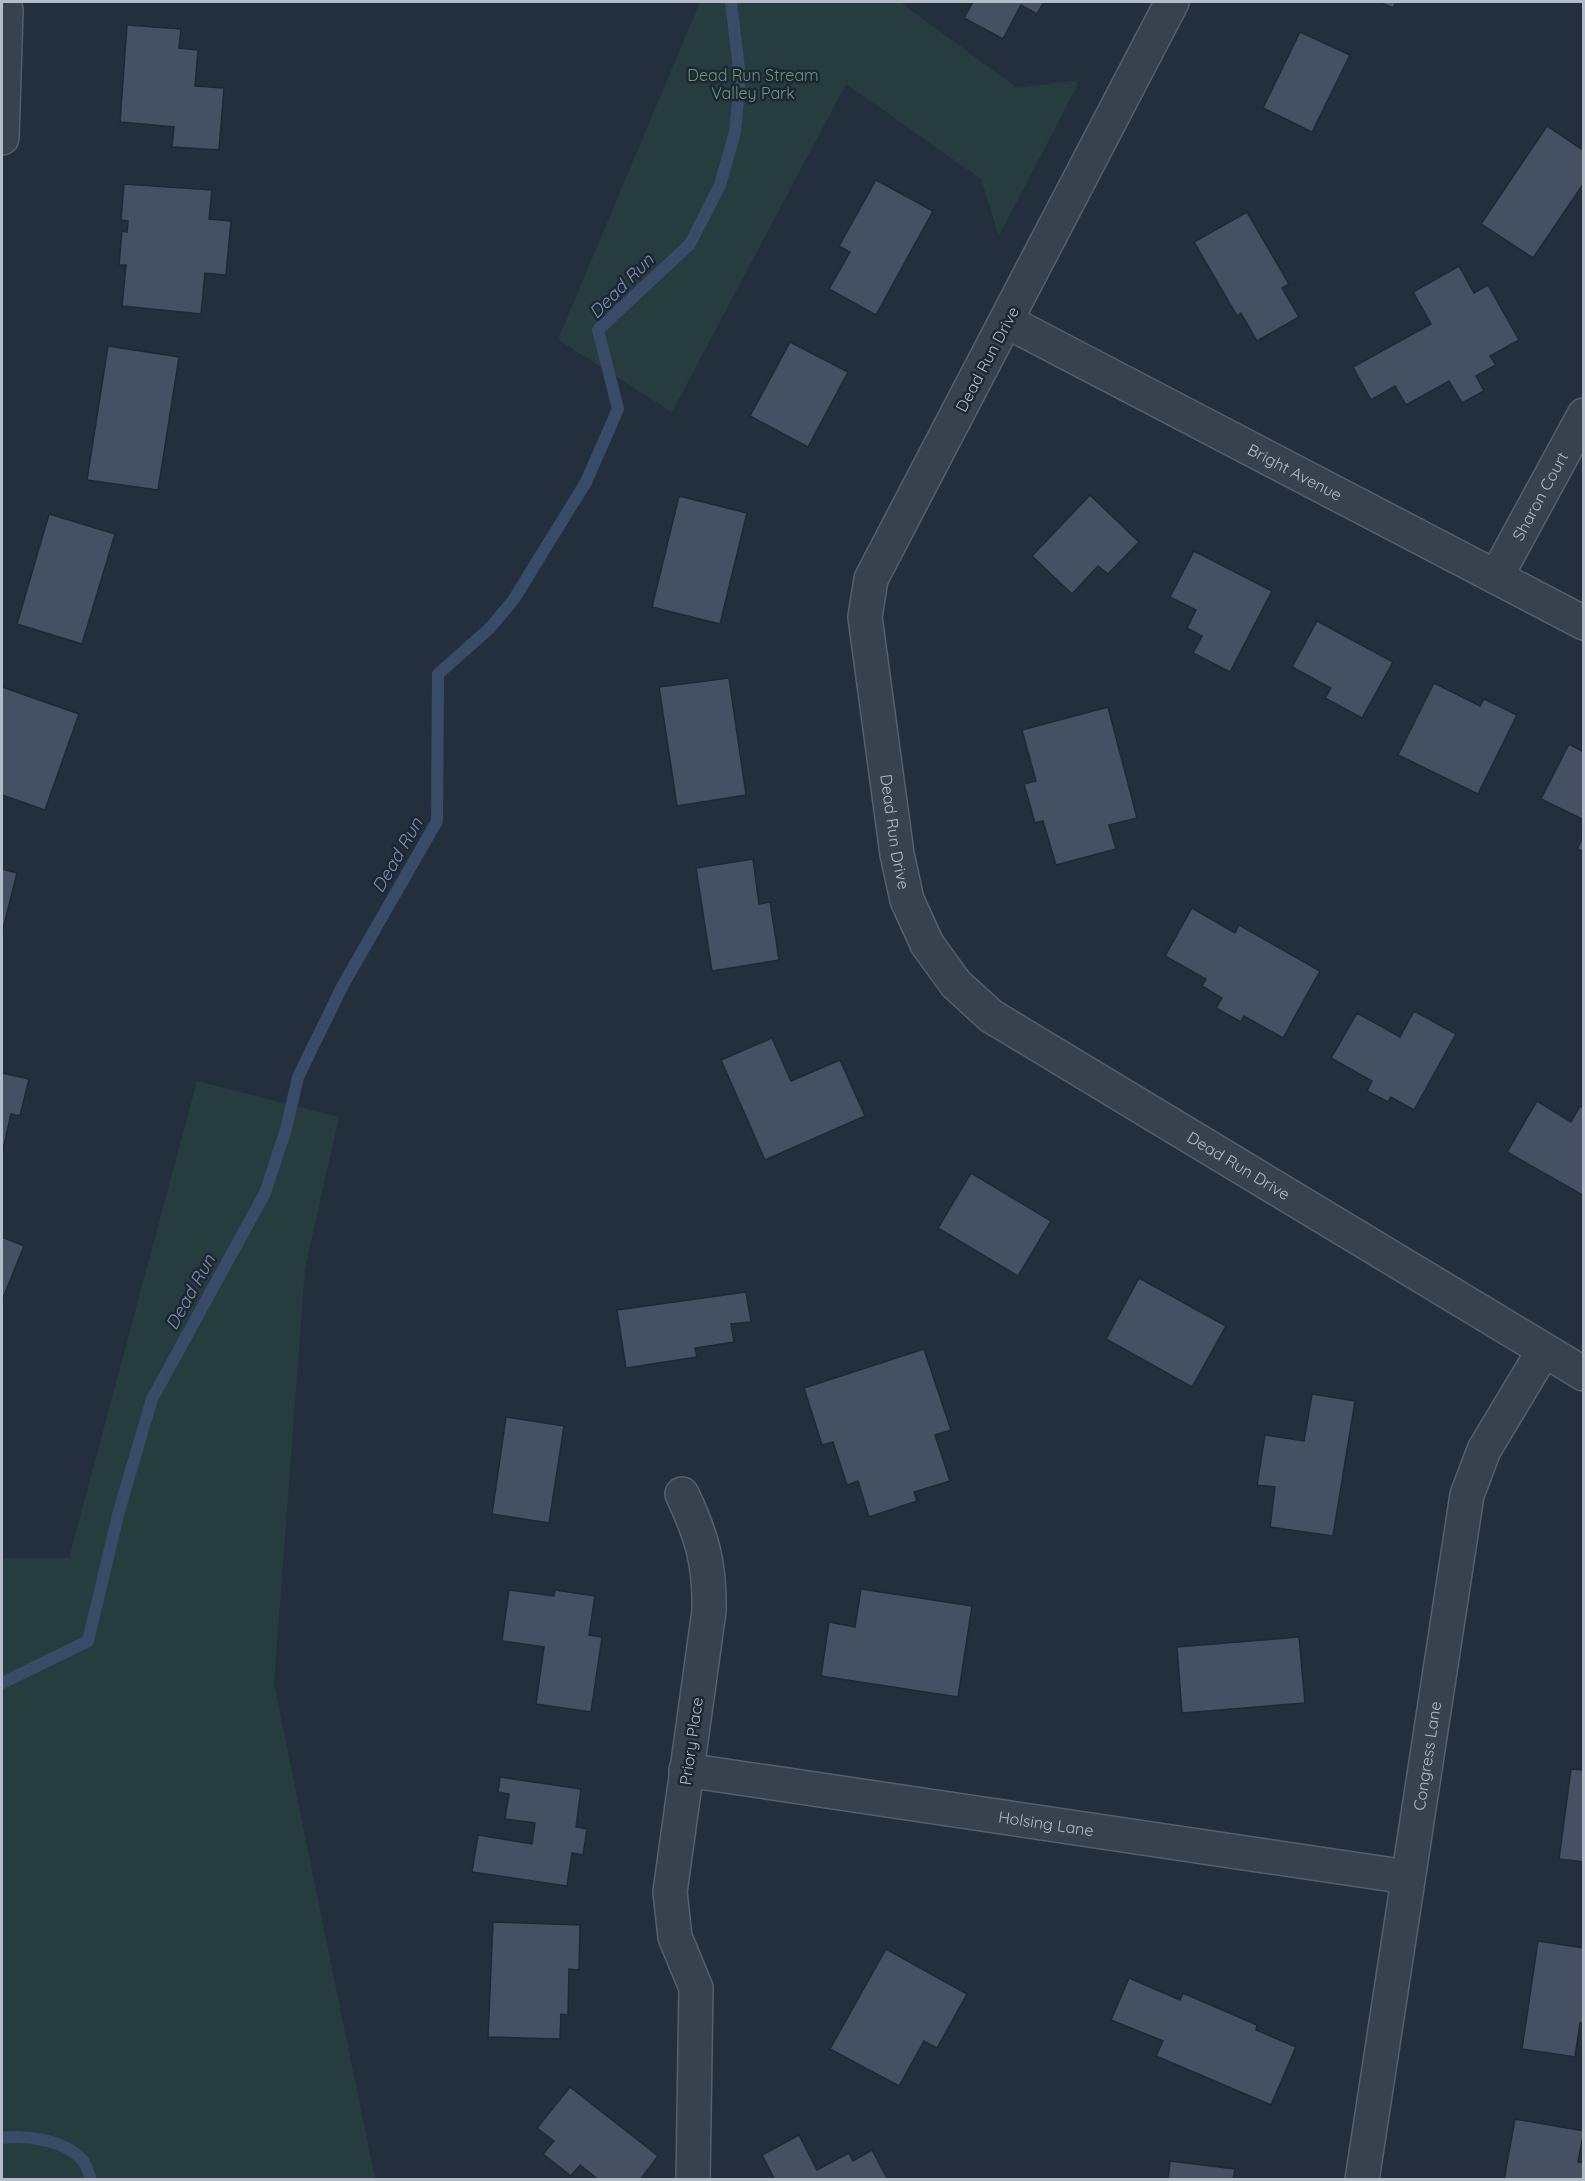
<svg xmlns="http://www.w3.org/2000/svg" width="1585" height="2181" viewBox="0 0 1585 2181" font-family="Quicksand,sans-serif">
<style>
.green{fill:#263c3f}
.lines{fill:none;stroke-linecap:round;stroke-linejoin:round}
.stream{stroke:#394c67;stroke-width:12}
.building{fill:#455162;stroke:#1f2835;stroke-width:1.5}
.minor-casing{stroke:#565f6c;stroke-width:36}
.minor{stroke:#38414e;stroke-width:33}
.labels{text-anchor:middle;dominant-baseline:central;stroke-width:5;stroke-linejoin:round;paint-order:stroke}
.park-label{font-size:16px;fill:#6b9a76;stroke:#1d2633}
.street-label{font-size:16px;fill:#b4bcc9;stroke:#1d2633}
.water-label{font-size:18px;font-style:italic;fill:#7c92b1;stroke:#1d2633}
</style>
<rect width="100%" height="100%" fill="#242f3e"/>
<g class="green">
<polygon points="700,2 900,2 1017,88 1078,80 1076,84 1078,84 999,236 981,179 846,84 672,412 560,341 559,337"/>
<polygon points="197,1081 339,1117 305,1269 274,1684 375,2179 2,2179 2,1558 69,1558"/>
</g>
<g class="lines">
<g class="stream">
<polyline points="2,1683 88,1641 119,1511 152,1399 265,1193 286,1129 298,1077 343,985 437,821 438,674 490,628 514,599 586,482 618,409 598,330 690,244 720,185 735,132 740,77 731,2"/>
<path d="M2,2138c25,-3 65,2 82,24 3,5 5,12 7,18"/>
</g>
</g>
<g class="building">
<polygon points="973,2 1044,2 1037,14 1021,5 1003,39 964,18"/>
<polygon points="1379,2 1396,2 1393,8"/>
<polygon points="127,25 181,29 179,48 198,50 195,86 224,88 219,150 172,147 174,127 120,122"/>
<polygon points="1300,32 1350,55 1312,132 1263,108"/>
<polygon points="1547,126 1584,151 1584,183 1533,258 1481,224"/>
<polygon points="876,180 933,211 876,315 829,289 850,252 839,246"/>
<polygon points="124,184 212,190 209,219 231,221 226,275 205,273 201,314 122,306 126,265 119,265 122,231 127,232 128,221 121,220"/>
<polygon points="1247,212 1289,284 1282,288 1299,317 1257,341 1241,313 1237,316 1194,242"/>
<polygon points="1459,266 1474,293 1488,285 1519,340 1490,356 1496,365 1476,376 1484,391 1462,403 1449,381 1406,405 1395,386 1371,400 1353,367 1431,324 1413,292"/>
<polygon points="790,342 848,372 808,447 750,416"/>
<polygon points="108,346 179,357 158,490 87,480"/>
<polygon points="1090,495 1139,542 1108,574 1098,566 1072,594 1032,556"/>
<polygon points="679,496 747,513 720,624 652,607"/>
<polygon points="49,514 115,534 82,644 17,624"/>
<polygon points="1194,551 1272,591 1230,672 1193,653 1202,636 1187,628 1196,610 1170,597"/>
<polygon points="1317,621 1393,662 1362,718 1325,698 1331,688 1292,667"/>
<polygon points="729,678 746,795 677,806 659,687"/>
<polygon points="1434,683 1480,706 1484,699 1517,715 1478,794 1398,755"/>
<polygon points="2,687 79,714 45,810 2,795"/>
<polygon points="1108,707 1137,818 1109,825 1116,849 1056,865 1043,821 1035,823 1024,784 1036,781 1022,730"/>
<polygon points="1569,744 1584,752 1584,820 1541,799"/>
<polygon points="1584,836 1584,852 1577,849"/>
<polygon points="753,859 759,904 770,902 779,960 712,971 696,868"/>
<polygon points="2,869 17,873 2,933"/>
<polygon points="1192,908 1235,933 1239,925 1320,971 1283,1038 1244,1016 1241,1022 1216,1008 1222,998 1202,986 1206,979 1165,956"/>
<polygon points="1414,1011 1456,1034 1414,1110 1391,1097 1388,1102 1367,1091 1372,1081 1331,1058 1357,1013 1400,1037"/>
<polygon points="772,1038 791,1081 840,1060 865,1116 765,1160 721,1060"/>
<polygon points="2,1073 29,1079 20,1116 11,1114 2,1154"/>
<polygon points="1537,1101 1571,1122 1580,1106 1584,1108 1584,1196 1507,1152"/>
<polygon points="971,1173 1051,1221 1018,1276 938,1228"/>
<polygon points="2,1237 24,1246 2,1300"/>
<polygon points="1139,1278 1226,1326 1192,1387 1106,1339"/>
<polygon points="746,1292 751,1322 731,1324 734,1342 695,1348 697,1357 626,1368 617,1310"/>
<polygon points="924,1349 951,1430 935,1435 950,1481 914,1492 917,1501 869,1517 858,1481 847,1485 833,1442 822,1445 804,1388"/>
<polygon points="1312,1394 1355,1401 1333,1536 1270,1527 1275,1487 1257,1485 1265,1435 1304,1441"/>
<polygon points="506,1417 564,1426 549,1523 492,1514"/>
<polygon points="861,1589 972,1606 958,1697 821,1676 829,1622 855,1627"/>
<polygon points="509,1590 554,1596 555,1590 595,1596 589,1635 602,1637 591,1712 536,1704 544,1647 502,1641"/>
<polygon points="1299,1637 1305,1703 1182,1713 1177,1647"/>
<polygon points="1571,1769 1584,1770 1584,1862 1559,1859"/>
<polygon points="500,1777 581,1789 576,1827 587,1829 583,1855 572,1853 567,1886 472,1872 478,1835 532,1844 535,1823 505,1819 509,1794 498,1792"/>
<polygon points="493,1922 580,1925 579,1970 569,1969 568,2015 561,2014 560,2039 488,2037"/>
<polygon points="1538,1941 1584,1948 1584,2023 1580,2023 1575,2057 1522,2049"/>
<polygon points="886,1949 967,1994 937,2048 924,2041 899,2086 830,2049"/>
<polygon points="1129,1978 1180,2000 1183,1993 1257,2025 1256,2030 1296,2047 1271,2105 1156,2056 1163,2041 1111,2020"/>
<polygon points="570,2087 658,2156 640,2180 599,2180 580,2165 571,2176 543,2154 554,2141 537,2128"/>
<polygon points="1515,2119 1584,2131 1578,2162 1584,2163 1584,2180 1504,2180"/>
<polygon points="799,2135 817,2170 849,2153 853,2161 872,2150 888,2180 775,2180 762,2155"/>
<polygon points="1170,2161 1235,2169 1233,2180 1168,2180"/>
</g>
<g class="lines">
<defs>
<g id="minor">
<path id="s1" d="M1172,2l-301,577 -6,38 32,237 10,46 20,44 29,40 35,32 593,358"/>
<polyline points="2,138 6,10 3,2"/>
<path id="s2" d="M1006,321l578,302"/>
<path id="s3" d="M1496,577l88,-162"/>
<path d="M682,1494c20,42 28,70 27,117l-39,281 5,45 21,51 -3,192"/>
<path id="s4" d="M686,1770l721,107"/>
<path id="s5" d="M1362,2180l105,-685 17,-45 60,-100"/>
</g>
</defs>
<use href="#minor" class="minor-casing"/>
<use href="#minor" class="minor"/>
</g>
<g class="labels">
<g class="park-label">
<text x="753" y="75">Dead Run Stream<tspan x="753" dy="18">Valley Park</tspan></text>
</g>
<g class="street-label">
<text transform="translate(987 359) rotate(-62)">Dead Run Drive</text>
<text stroke="none"><textPath href="#s2" startOffset="326">Bright Avenue</textPath></text>
<text stroke="none"><textPath href="#s3" startOffset="92">Sharon Court</textPath></text>
<text stroke="none"><textPath href="#s1" startOffset="906">Dead Run Drive</textPath></text>
<text stroke="none"><textPath href="#s1" startOffset="1410">Dead Run Drive</textPath></text>
<text transform="translate(691 1741) rotate(-82)">Priory Place</text>
<text stroke="none"><textPath href="#s5" startOffset="429">Congress Lane</textPath></text>
<text stroke="none"><textPath href="#s4" startOffset="364">Holsing Lane</textPath></text>
</g>
<g class="water-label">
<text transform="translate(621 286) rotate(-45)">Dead Run</text>
<text transform="translate(397 855) rotate(-60)">Dead Run</text>
<text transform="translate(190 1292) rotate(-61)">Dead Run</text>
</g>
</g>
<rect width="1585" height="2181" fill="none" stroke="#b4bcc9" stroke-width="6"/>
</svg>
